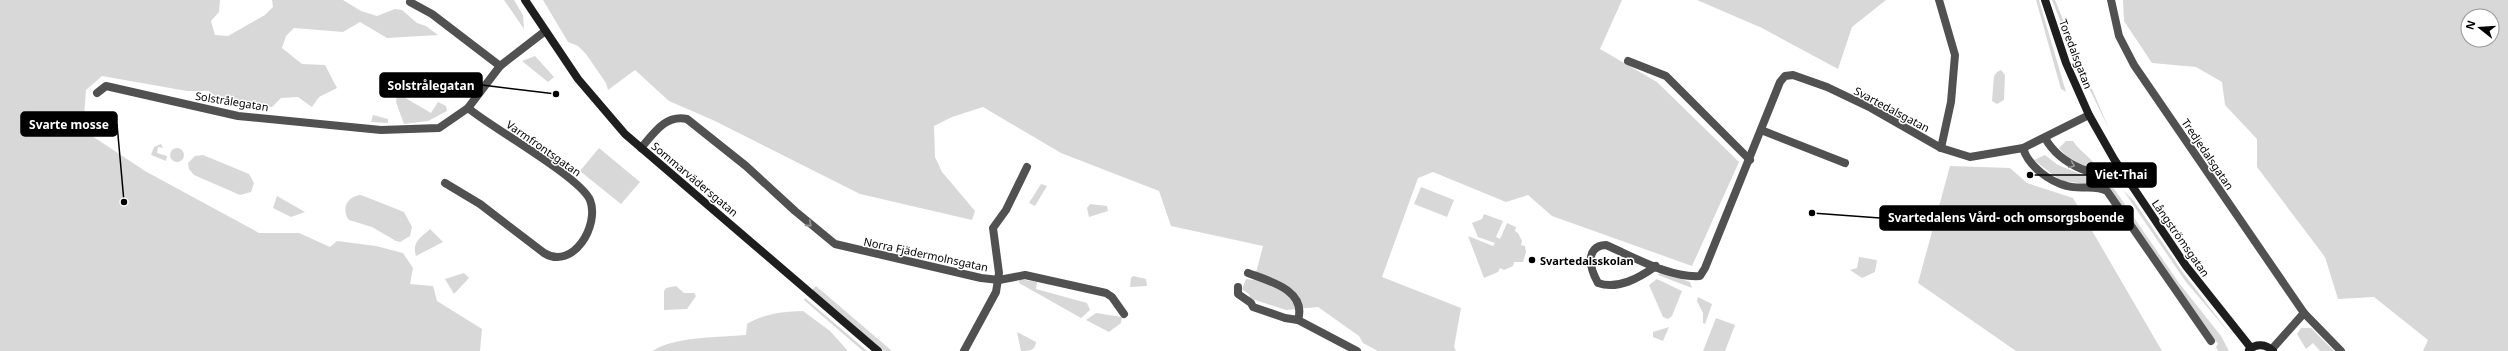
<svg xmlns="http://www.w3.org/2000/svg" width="2508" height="351" viewBox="0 0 2508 351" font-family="'Noto Sans',sans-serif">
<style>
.green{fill:#d8d8d8;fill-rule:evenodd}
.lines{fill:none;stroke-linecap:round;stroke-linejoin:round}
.street{stroke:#515151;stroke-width:8}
.secondary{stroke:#1e1e1e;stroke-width:8}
.oneway{stroke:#979797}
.poi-dot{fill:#000;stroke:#fff;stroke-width:1.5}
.labels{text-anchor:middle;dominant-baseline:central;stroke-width:3;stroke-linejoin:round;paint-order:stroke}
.street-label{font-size:11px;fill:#000;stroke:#fff}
.poi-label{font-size:11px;font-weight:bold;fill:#000;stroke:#fff;text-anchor:start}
.leader{fill:none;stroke:#000;stroke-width:1.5}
.callout-dot{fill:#000;stroke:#fff;stroke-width:1.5}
.callout{fill:#000;stroke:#000;stroke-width:1.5}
.callout-label{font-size:12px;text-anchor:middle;font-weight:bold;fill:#fff}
</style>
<rect width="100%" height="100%" fill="#fff"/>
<g class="green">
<polygon points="0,0 220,0 219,12 211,21 215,35 228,36 265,15 273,7 272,0 343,0 361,11 377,16 395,9 402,10 417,23 426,26 438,35 387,38 360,22 343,32 294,28 286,36 282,48 302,64 325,65 337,88 319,97 312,107 298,97 281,98 272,107 229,107 209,91 187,91 102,76 86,90 83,130 145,171 259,233 299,233 330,247 337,241 376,246 403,253 413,268 410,284 433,286 437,301 482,329 480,351 0,351"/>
<polygon points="504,0 514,0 523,15 524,29"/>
<polygon points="543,0 1622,0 1600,49 1657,82 1739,162 1692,266 1552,216 1528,195 1506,202 1433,172 1418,178 1382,277 1461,308 1454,347 1456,351 1378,351 1363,343 1359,336 1318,307 1286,310 1249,298 1250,295 1242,289 1246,279 1254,280 1263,246 1171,226 1159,191 1061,153 983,107 952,117 934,126 935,157 942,172 975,211 972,220 860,194 715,121 669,101 635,70 608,90 606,83 586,54 578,46 568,42"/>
<polygon points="1697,0 1886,0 1852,27 1838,69 1762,28"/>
<polygon points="2036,0 2039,0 2066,92 2061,89"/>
<polygon points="2052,0 2055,0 2075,49 2072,51"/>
<path d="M2123,0h385v351h-85l5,-11 -54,-43 -36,2 -13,-42 -68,-90v-28l-32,-34 -3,-23 -26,-15 -44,-4 -28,-42zM2468,16h24v24h-24z"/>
<polygon points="535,56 554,77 548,82 522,61"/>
<polygon points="2001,70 2005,75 2004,100 1997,104 1992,101 1994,76 1997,72"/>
<polygon points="2089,88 2092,89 2110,131"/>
<polygon points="397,93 431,113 438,102 446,106 447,111 428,121 404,124 396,102"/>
<polygon points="373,115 388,119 388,123 371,122"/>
<path d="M2066,141h7c8,12 20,17 27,31l-29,-11 -12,-13z"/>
<polygon points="161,144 163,148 158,147 157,153 167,156 166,161 151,155 154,147"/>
<polygon points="599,148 640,182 621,204 580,171"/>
<circle cx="177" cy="155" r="7"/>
<polygon points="203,155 249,174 254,183 251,192 240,195 194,175 189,169 188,163 195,156"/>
<polygon points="2045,155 2058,165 2100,182 2096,185 2061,181 2034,160"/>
<polygon points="1950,166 2010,168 2027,183 2073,198 2162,351 2016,351 1918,283"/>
<polygon points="1041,184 1047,186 1035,206 1029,203"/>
<polygon points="2109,185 2115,190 2179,283 2221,336 2229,351 2218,351 2216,347 2218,344 2107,187"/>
<polygon points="1421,187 1454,200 1447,217 1414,204"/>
<polygon points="2123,190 2134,201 2184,274 2231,335 2186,282"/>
<path d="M361,195l43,17 8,15 -2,9 -10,6 -4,-1 -24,-14 -23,-7c-8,-11 -2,-24 12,-25z"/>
<polygon points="277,196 305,212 291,217 273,208"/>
<polygon points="1090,204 1107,206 1108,211 1089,217 1087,208"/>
<polygon points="1484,214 1503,221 1496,237 1500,239 1507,223 1516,227 1515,231 1518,233 1522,241 1521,245 1525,246 1526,252 1523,262 1514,262 1513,266 1504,270 1500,268 1498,272 1484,278 1468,236 1493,246 1495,243 1478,237 1472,223 1482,219"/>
<path d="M430,229l13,13 -27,14c-4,-14 4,-18 14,-27z"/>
<polygon points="1859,257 1877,260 1875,272 1862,278 1850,270 1857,268"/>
<polygon points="1661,272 1690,282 1692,288 1658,275"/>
<polygon points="464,273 469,278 454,294 445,279"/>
<polygon points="1133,276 1146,279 1147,286 1130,287 1131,278"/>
<polygon points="1019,279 1037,282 1036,289 1087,303 1090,310 1081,318 1019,283"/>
<polygon points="1657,279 1682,291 1672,316 1668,319 1663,317 1649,285"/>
<polygon points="676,286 684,293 694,293 696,296 687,309 664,310 664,291 666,288"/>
<polygon points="816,286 892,351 884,351 812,290"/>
<polygon points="1698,297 1712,304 1705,324 1703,323 1703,313 1697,301"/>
<polygon points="805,298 867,351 863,351 804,300"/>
<path d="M803,311l27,20 18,20h-195c17,-14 70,-14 93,-16l1,-11c19,-11 35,-12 56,-13z"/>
<polygon points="1096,313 1122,317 1121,323 1109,332 1086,320"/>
<polygon points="1716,318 1735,325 1725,351 1703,351"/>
<polygon points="1669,327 1663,341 1653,337 1653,332"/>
<polygon points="2301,328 2311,328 2334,351 2320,351 2313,343 2306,349 2297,334"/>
<path d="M1017,332l19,10c-1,9 -7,9 -15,9z"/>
</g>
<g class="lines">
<g class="street">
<polyline points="1939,0 1955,55 1951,102 1941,148"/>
<polyline points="2111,0 2119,36 2134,65 2304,313 2341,351"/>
<polyline points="410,2 432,14 500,66"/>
<polyline points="1628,61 1666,76 1750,160"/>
<polyline points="97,93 106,86 238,116 381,130 439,128 468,108 500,66 544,32"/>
<polyline points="1761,130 1845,163"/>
<path d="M2045,138c17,30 51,38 84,42"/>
<path d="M641,148c13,-15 25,-34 46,-29l59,47 49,45 40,33 146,34 18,2 26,-5 81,18 6,4 12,17"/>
<path d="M2023,148c5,18 27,34 44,38 14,4 28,-2 40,5l104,150"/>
<path d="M445,183l35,21 64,49c29,18 56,-28 46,-53 -10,-23 -98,-72 -122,-92"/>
<path d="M1656,266c-17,12 -38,24 -58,17 -8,-14 -14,-37 8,-38 28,12 63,33 94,31l5,-8 75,-186 5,-6 8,-1 34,12 44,21 70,40 29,9 53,-9 66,-33"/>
<path d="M1248,273c21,8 59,17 50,47"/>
<polyline points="1238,287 1238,294 1251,303 1253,307 1285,318 1298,320 1357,351"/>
<polyline points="2272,349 2304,313"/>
<polyline points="964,351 996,292 999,273 993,228 1006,210 1027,167"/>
</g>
<g class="secondary">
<polyline points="525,0 578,79 625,134 878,351"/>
<polyline points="2045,0 2066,63 2089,115 2114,159 2186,266 2251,348"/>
<path d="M2249,350c7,-7 17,-6 24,1"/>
</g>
</g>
<defs><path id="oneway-chevron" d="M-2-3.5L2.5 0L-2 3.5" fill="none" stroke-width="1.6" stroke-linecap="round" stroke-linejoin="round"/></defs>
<g class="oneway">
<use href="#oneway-chevron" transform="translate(2072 165) rotate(22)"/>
<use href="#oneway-chevron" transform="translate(809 224) rotate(41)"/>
</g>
<circle class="poi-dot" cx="1532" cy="260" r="4"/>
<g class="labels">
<g class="street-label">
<text transform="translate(2076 54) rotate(69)">Toredalsgatan</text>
<text transform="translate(232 101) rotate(9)">Solstrålegatan</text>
<text transform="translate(1892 109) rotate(28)">Svartedalsgatan</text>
<text transform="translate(544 148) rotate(35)">Varmfrontsgatan</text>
<text transform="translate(2208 154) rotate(56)">Tredjedalsgatan</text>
<text transform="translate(695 179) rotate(40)">Sommarvädersgatan</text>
<text transform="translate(2181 238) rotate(55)">Långströmsgatan</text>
<text transform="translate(926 254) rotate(12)">Norra Fjädermolnsgatan</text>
</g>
<g class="poi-label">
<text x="1540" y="260">Svartedalsskolan</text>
</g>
</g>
<path class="leader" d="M556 94L482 85M124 202L117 124M2030 175L2087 175M1812 213L1880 218"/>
<g class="callout-dot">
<circle cx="556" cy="94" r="4"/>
<circle cx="124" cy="202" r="4"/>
<circle cx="2030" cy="175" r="4"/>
<circle cx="1812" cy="213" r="4"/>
</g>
<g class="callout">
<rect x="380" y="73" width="102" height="24" rx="4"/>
<rect x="21" y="112" width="96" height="24" rx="4"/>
<rect x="2087" y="163" width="69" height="24" rx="4"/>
<rect x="1880" y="206" width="253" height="24" rx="4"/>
</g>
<g class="callout-label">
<text x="431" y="90">Solstrålegatan</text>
<text x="69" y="129">Svarte mosse</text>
<text x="2121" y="179">Viet-Thai</text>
<text x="2006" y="222">Svartedalens Vård- och omsorgsboende</text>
</g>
<g transform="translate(2480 28) rotate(287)"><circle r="19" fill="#ffffff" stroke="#999999"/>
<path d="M0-3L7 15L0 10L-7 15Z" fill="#000000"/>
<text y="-6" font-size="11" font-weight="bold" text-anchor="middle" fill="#000000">N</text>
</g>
</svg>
